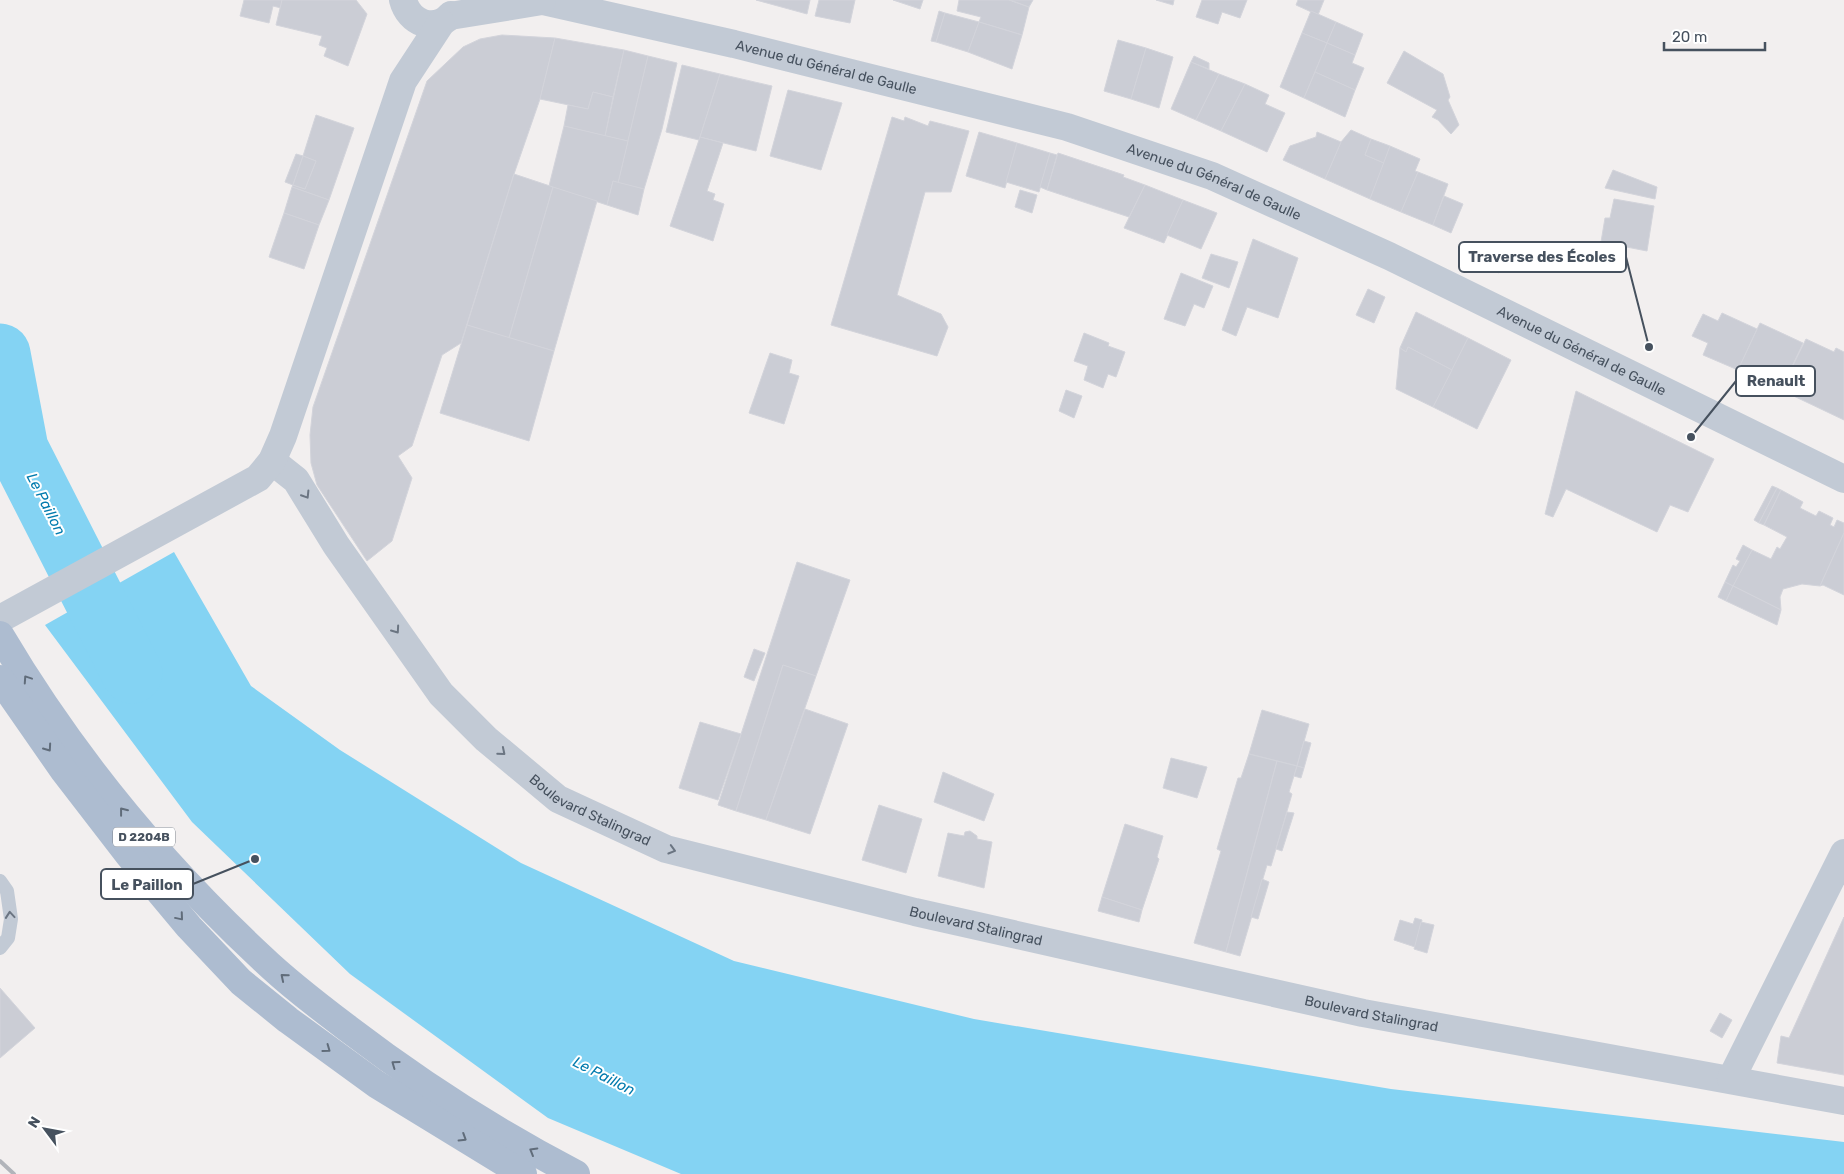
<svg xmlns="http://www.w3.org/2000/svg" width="1844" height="1174" viewBox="0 0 1844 1174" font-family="Rubik,sans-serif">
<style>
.water{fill:#84d3f3}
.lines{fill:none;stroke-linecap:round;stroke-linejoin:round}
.river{stroke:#84d3f3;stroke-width:61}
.building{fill:#cbcdd5;stroke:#d3d4db}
.service{stroke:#c2cad5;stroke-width:14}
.minor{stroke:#c2cad5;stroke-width:28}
.tertiary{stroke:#c2cad5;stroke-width:28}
.primary{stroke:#adbcd0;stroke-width:28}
.rail{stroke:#b1b4ba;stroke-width:4}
.oneway{stroke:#6b7582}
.oneway2{stroke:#606c7a}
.labels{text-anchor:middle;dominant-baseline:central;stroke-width:4;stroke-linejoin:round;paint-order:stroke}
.shield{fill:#fff;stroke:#7e858e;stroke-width:1}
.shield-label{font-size:12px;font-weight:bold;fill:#46515e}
.street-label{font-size:14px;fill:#46515e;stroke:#fff}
.water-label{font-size:15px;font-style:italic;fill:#027bae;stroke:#fff}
.leader{fill:none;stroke:#46515e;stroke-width:2}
.callout-dot{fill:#46515e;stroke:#fff;stroke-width:2}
.callout{fill:#fff;stroke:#46515e;stroke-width:2}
.callout-label{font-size:15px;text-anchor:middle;font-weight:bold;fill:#46515e}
</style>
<rect width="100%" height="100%" fill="#f2efef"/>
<polygon class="water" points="174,552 251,686 340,750 521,863 734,961 974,1019 1391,1089 1844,1142 1844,1174 681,1174 548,1118 350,974 192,822 45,625"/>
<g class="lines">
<polyline class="river" points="0,354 18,449 132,673"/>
</g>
<g class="building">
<polygon points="244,0 282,0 281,8 273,6 269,23 240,16"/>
<polygon points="282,0 356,0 367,14 348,66 324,56 327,48 319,45 322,36 276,25"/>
<polygon points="756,0 810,0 807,14"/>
<polygon points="819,0 855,0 850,23 815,16"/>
<polygon points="893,0 923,0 920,9"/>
<polygon points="959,0 1009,0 1029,7 1022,35 979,22 981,17 957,11"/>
<polygon points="1010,0 1033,0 1029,7"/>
<polygon points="1156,0 1174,0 1173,5"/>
<polygon points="1202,0 1247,0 1240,18 1222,12 1218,24 1196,17"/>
<polygon points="1298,0 1324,0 1318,15 1296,5"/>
<polygon points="939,11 945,13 936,42 931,41"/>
<polygon points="1311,11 1336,22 1327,43 1302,33"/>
<polygon points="945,13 979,22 968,52 936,42"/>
<polygon points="979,22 1022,35 1012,69 968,52"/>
<polygon points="1336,22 1363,34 1355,55 1327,43"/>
<polygon points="1302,33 1327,43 1304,98 1280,87"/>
<polygon points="502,35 555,38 540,99 514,174 461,343 442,355 412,446 398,456 412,478 392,541 367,561 317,485 311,463 310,435 313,407 427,81 463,47 480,39"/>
<polygon points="555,38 624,50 613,97 593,92 588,109 540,99"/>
<polygon points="1118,40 1146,48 1131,99 1104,91"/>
<polygon points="1327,43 1355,55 1352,63 1364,68 1355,90 1315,72"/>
<polygon points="1146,48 1173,57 1159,108 1131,99"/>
<polygon points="624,50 648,56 628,141 605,136"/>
<polygon points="1404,51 1443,74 1450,97 1448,100 1459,125 1451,134 1438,120 1432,117 1437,110 1387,83"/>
<polygon points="648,56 677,63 662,129 644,189 618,183"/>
<polygon points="1194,56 1209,63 1209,69 1191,62"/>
<polygon points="1191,62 1219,74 1196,120 1171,109"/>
<polygon points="682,65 720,74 699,140 666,132"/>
<polygon points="1315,72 1355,90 1345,117 1304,98"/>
<polygon points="720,74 772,86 756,151 700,137"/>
<polygon points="1219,74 1245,84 1221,131 1196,120"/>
<polygon points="1245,84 1269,95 1265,104 1285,113 1267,152 1221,131"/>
<polygon points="788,90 842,103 821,170 770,156"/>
<polygon points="593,92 613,97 605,136 564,126 568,105 588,109"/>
<polygon points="316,115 354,128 329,200 292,187 293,185 305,189 316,161 303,156"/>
<polygon points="892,117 904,121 905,117 928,126 930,121 969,131 951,192 925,192 897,295 941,314 948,327 937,356 831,325"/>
<polygon points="564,126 628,141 618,183 613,181 607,205 549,186"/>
<polygon points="1351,130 1371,139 1365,155 1384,163 1370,199 1325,179 1341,142"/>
<polygon points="979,132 1017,143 1005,188 966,176"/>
<polygon points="1317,132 1341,142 1325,179 1283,160 1290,146 1316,137"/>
<polygon points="700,137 723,143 707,191 715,194 713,200 724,204 713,241 670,226"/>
<polygon points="1371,139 1390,146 1384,163 1365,155"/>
<polygon points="1017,143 1050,153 1039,192 1006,182"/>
<polygon points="1390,146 1420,159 1415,171 1418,172 1401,212 1370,199"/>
<polygon points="1050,153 1057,155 1047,190 1040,187"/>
<polygon points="1058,153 1124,175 1123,177 1145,185 1129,217 1047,190"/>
<polygon points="296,154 303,156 293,185 285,182"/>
<polygon points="303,156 316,161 305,189 293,185"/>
<polygon points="1613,170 1657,187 1655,199 1605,188"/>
<polygon points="1418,172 1448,184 1433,225 1401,212"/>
<polygon points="514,174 553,187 509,338 467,325"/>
<polygon points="613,181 644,189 638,215 607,205"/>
<polygon points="1145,185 1183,200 1164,243 1124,228"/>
<polygon points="292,187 329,200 319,225 284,213"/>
<polygon points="553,187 597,201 554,351 509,338"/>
<polygon points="1020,190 1037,195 1032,213 1015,207"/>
<polygon points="1444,196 1463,204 1451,233 1433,225"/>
<polygon points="1614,199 1654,206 1647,251 1601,242 1605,218 1610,218"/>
<polygon points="1183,200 1217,213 1201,249 1167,235"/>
<polygon points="284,213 319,225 304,269 269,257"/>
<polygon points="1253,239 1298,258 1278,318 1247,307 1236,336 1222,330"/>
<polygon points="1500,241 1509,249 1499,273 1489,267"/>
<polygon points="1211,254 1238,262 1229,288 1202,278"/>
<polygon points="1181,273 1213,286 1204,308 1194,304 1185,326 1164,319"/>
<polygon points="1368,289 1385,297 1374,323 1356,315"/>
<polygon points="1416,312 1468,338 1452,370 1408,347 1406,352 1400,348"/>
<polygon points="1722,313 1757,329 1738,370 1703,355 1708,343 1692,336 1703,314 1718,321"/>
<polygon points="1760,323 1803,343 1781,390 1738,370"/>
<polygon points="467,325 554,351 529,441 440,413"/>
<polygon points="1084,333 1109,343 1108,346 1125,352 1116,377 1108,374 1103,388 1084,380 1088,366 1074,361"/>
<polygon points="1468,338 1511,360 1477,429 1433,407"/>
<polygon points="1806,339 1834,352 1836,348 1844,352 1844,420 1781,390"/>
<polygon points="1408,347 1452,370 1433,407 1396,389 1400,348 1406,352"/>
<polygon points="770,353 792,360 789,373 799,376 784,424 749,413"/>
<polygon points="1066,390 1082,396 1074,418 1059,411"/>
<polygon points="1576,391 1714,459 1688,512 1670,505 1657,532 1566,489 1553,517 1545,514"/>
<polygon points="1772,486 1777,488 1759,523 1754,520"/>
<polygon points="1777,488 1781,490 1764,525 1759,523"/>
<polygon points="1781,490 1803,502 1800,508 1816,516 1819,511 1833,518 1830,525 1834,527 1837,520 1844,523 1844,533 1820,586 1802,584 1783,589 1780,597 1781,610 1733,586 1752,550 1771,559 1777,547 1780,549 1787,537 1764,525"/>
<polygon points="1844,533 1844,595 1823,585 1820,586"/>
<polygon points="1743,545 1752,550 1733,586 1725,582 1733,565 1736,567 1740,561 1736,559"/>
<polygon points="797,562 850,580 816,676 783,665 736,811 718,805"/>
<polygon points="1725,582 1733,586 1726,601 1718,597"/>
<polygon points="1733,586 1781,610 1777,625 1726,601"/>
<polygon points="754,649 765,653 754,681 744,677"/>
<polygon points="783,665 816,676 766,820 736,811"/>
<polygon points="805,709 848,724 810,834 766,820"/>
<polygon points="1262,710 1309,724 1297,766 1249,754"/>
<polygon points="700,722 741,734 718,800 679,788"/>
<polygon points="1304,741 1311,743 1304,768 1297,766"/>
<polygon points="1249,754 1277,761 1226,952 1194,943 1221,851 1217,849 1238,778 1241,778"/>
<polygon points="1171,758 1207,767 1197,798 1163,788"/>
<polygon points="1277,761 1297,766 1289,792 1292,794 1271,866 1267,865 1240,956 1226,952"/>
<polygon points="1297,766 1304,768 1301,778 1294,776"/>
<polygon points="943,772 994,794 984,821 934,802"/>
<polygon points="879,805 922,819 906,873 862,860"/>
<polygon points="1287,812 1294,813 1282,851 1276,849"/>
<polygon points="1125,824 1163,836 1157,857 1159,859 1142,910 1102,897"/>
<polygon points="970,831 977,836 977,839 992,842 984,888 938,876 948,833 964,836 965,832"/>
<polygon points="1262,879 1269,882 1258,919 1251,917"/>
<polygon points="1102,897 1142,910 1139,922 1098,911"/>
<polygon points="1844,917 1844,1075 1777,1063 1781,1036 1789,1038"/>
<polygon points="1415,918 1422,920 1415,947 1394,940 1400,920 1413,924"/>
<polygon points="1421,922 1434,925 1427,953 1414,949"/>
<polygon points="0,988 35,1028 0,1058"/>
<polygon points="1720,1013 1732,1020 1722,1038 1710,1031"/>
</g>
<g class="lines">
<polyline class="service" points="0,881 7,891 11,919 8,938 0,948"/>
<g class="minor">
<path id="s1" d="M272,461l24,19 40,65 105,149 45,45 72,60 108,50 249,63 448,101 481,88"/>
<polyline points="1731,1079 1844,853"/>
</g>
<g class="tertiary">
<path d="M403,0c6,23 31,33 48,15"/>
<path id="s2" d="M539,0l195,44 333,83 145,49 177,80 455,223"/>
<polyline points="450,16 542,1"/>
<polyline points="0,619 258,478 272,461 283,436 403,81 441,23"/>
</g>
<g class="primary">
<path d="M0,635c71,120 160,228 262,323 26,25 55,47 84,69 72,55 149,105 230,147"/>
<polyline points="0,679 64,771 128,854 189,927 241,982 288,1020 376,1084 523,1174"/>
</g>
<polyline class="rail" points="0,1161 14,1174"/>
</g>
<defs><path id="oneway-chevron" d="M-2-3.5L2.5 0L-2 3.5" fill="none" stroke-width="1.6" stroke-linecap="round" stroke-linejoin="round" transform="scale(1.25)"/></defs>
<g class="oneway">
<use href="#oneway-chevron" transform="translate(306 495) rotate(58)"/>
<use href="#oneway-chevron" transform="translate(396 630) rotate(55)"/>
<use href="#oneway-chevron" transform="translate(502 752) rotate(40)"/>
<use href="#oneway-chevron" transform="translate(672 850) rotate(16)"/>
<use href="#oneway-chevron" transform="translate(10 915) rotate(-95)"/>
</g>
<g class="oneway2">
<use href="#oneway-chevron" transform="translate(27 679) rotate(-124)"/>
<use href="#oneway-chevron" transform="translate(48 748) rotate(55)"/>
<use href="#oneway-chevron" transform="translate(123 811) rotate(-128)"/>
<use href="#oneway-chevron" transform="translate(180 917) rotate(50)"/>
<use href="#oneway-chevron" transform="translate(284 977) rotate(-140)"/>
<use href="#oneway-chevron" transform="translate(327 1049) rotate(36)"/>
<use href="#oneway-chevron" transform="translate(395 1064) rotate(-144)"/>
<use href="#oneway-chevron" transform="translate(463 1138) rotate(32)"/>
<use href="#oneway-chevron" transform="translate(533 1151) rotate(-150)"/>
</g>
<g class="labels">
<rect class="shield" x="113" y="827.5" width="62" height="19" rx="4"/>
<g class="shield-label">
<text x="144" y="837">D 2204B</text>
</g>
<g class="street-label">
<text stroke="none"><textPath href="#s2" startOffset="295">Avenue du Général de Gaulle</textPath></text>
<text stroke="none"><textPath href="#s2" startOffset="700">Avenue du Général de Gaulle</textPath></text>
<text stroke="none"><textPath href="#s2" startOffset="1105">Avenue du Général de Gaulle</textPath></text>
<text stroke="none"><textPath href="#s1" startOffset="480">Boulevard Stalingrad</textPath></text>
<text stroke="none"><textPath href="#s1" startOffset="885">Boulevard Stalingrad</textPath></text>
<text stroke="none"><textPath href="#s1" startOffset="1290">Boulevard Stalingrad</textPath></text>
</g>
<g class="water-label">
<text transform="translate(46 504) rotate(63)">Le Paillon</text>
<text transform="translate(604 1076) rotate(27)">Le Paillon</text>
</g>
</g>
<path class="leader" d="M1649 347L1626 257M1691 437L1736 381M255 859L193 884"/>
<g class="callout-dot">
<circle cx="1649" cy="347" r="5"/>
<circle cx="1691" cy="437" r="5"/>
<circle cx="255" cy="859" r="5"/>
</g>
<g class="callout">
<rect x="1459" y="242" width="167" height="30" rx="5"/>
<rect x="1736" y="366" width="79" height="30" rx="5"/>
<rect x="101" y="869" width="92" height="30" rx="5"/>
</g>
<g class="callout-label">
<text x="1542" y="262">Traverse des Écoles</text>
<text x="1776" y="386">Renault</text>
<text x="147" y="890">Le Paillon</text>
</g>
<g transform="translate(45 1129) rotate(302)" stroke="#ffffff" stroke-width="4" paint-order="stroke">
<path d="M0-4L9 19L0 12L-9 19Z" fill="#46515e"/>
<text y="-8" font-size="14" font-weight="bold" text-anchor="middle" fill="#46515e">N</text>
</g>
<path d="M1664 42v8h101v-8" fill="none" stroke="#46515e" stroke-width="2.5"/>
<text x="1672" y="42" font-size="15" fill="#46515e" stroke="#ffffff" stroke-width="4" paint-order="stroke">20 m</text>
</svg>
